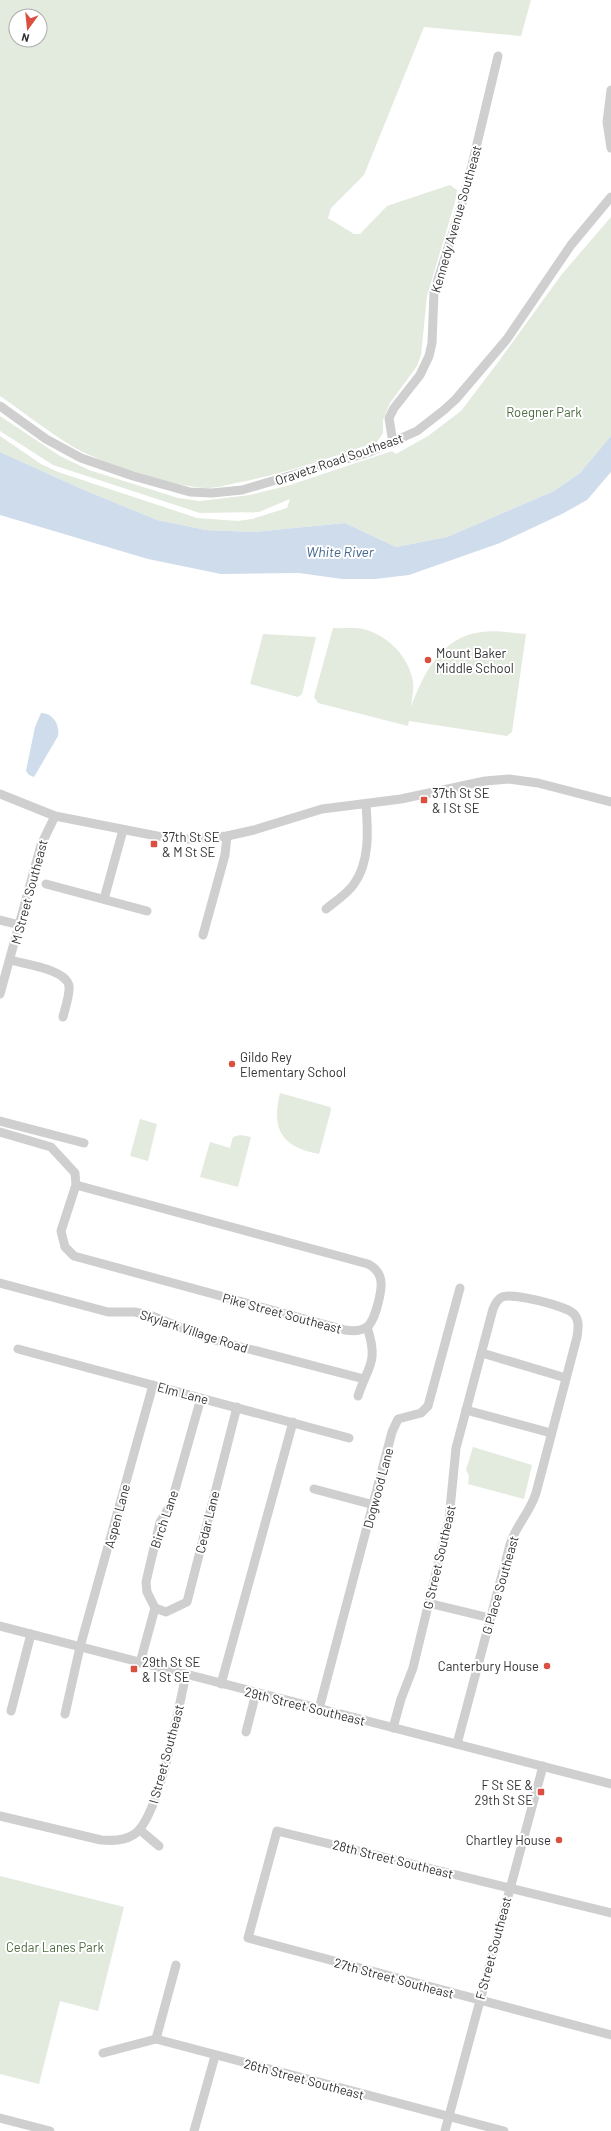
<svg xmlns="http://www.w3.org/2000/svg" width="611" height="2131" viewBox="0 0 611 2131" font-family="Barlow,sans-serif">
<style>
.green{fill:#e3eade;fill-rule:evenodd}
.water{fill:#cfdceb}
.lines{fill:none;stroke-linecap:round;stroke-linejoin:round}
.minor{stroke:#cfcfcf;stroke-width:9}
.poi-dot{fill:#db4f41;stroke:#fff;stroke-width:1.5}
.labels{text-anchor:middle;dominant-baseline:central;stroke-width:4;stroke-linejoin:round;paint-order:stroke}
.street-label{font-size:13px;fill:#323232;stroke:#fff}
.park-label{font-size:13px;fill:#4e6c41;stroke:#fff}
.poi-label{font-size:13px;fill:#323232;stroke:#fff;text-anchor:start}
.water-label{font-size:14px;font-style:italic;fill:#436690;stroke:#fff}
</style>
<rect width="100%" height="100%" fill="#fff"/>
<g class="green">
<path d="M0,0h531l-10,36 -97,-9 -60,148 -33,33 -3,10 26,16h6l27,-28 63,-21 7,5 -2,12 -28,94 -6,59 -4,11 -27,37 -7,17v13l-6,9c-45,15 -90,31 -136,40 -11,2 -23,6 -33,6 -32,0 -111,-26 -138,-43 -24,-15 -47,-33 -70,-49zM16,16h24v24h-24z"/>
<polygon points="611,217 611,436 580,473 554,491 447,537 396,547 345,523 253,532 206,530 157,520 84,490 0,452 0,436 41,464 58,472 197,518 238,521 252,519 287,508 290,499 259,512 200,513 53,465 0,431 0,416 60,456 89,470 178,498 200,501 250,495 290,485 392,451 396,454 428,436 461,411 499,361 562,274"/>
<path d="M333,628c9,1 21,-1 30,1 24,6 43,25 49,48 3,10 0,20 -1,30 12,-33 31,-71 71,-75 14,-2 29,1 44,2l-14,98 -5,4 -98,-15 -1,5 -90,-23 -4,-6z"/>
<polygon points="263,634 316,637 302,694 298,697 250,684"/>
<path d="M280,1093l50,14 1,3 -12,44c-37,-7 -48,-24 -39,-61z"/>
<polygon points="140,1119 157,1124 148,1161 130,1156"/>
<polygon points="240,1135 251,1137 238,1187 200,1177 210,1142 230,1148 233,1137"/>
<polygon points="473,1447 532,1465 524,1499 468,1484 469,1476 466,1470"/>
<polygon points="0,1876 124,1907 98,2011 60,2001 39,2084 0,2074"/>
</g>
<g class="water">
<polygon points="611,436 611,472 587,500 562,514 500,543 409,575 375,579 342,579 299,573 221,574 148,559 0,515 0,452 84,490 157,520 206,530 253,532 345,523 396,547 447,537 554,491 580,473"/>
<path d="M41,713c12,0 19,12 17,23l-24,41 -5,-2 -3,-4 9,-44z"/>
</g>
<g class="lines">
<g class="minor">
<polyline points="611,90 607,122 611,148"/>
<polyline points="0,406 46,439 81,458 133,476 190,492 212,493 242,490 370,452 417,431 444,410 456,399 507,339 571,245 611,197"/>
<polyline points="393,443 389,418 394,408 420,375 429,356 432,343 434,292 465,194 498,56"/>
<polyline points="0,794 55,816 157,836 188,839 227,836 254,830 322,809 401,799 485,781 509,779 538,783 611,802"/>
<polyline points="46,884 147,911"/>
<polyline points="104,899 123,830"/>
<path d="M326,909c10,-8 21,-15 28,-25 16,-22 14,-54 12,-79"/>
<polyline points="0,920 20,925"/>
<polyline points="203,935 225,855 227,836"/>
<path d="M10,960c14,4 56,9 59,26 1,9 -4,22 -6,31"/>
<polyline points="0,994 41,845 55,816"/>
<polyline points="0,1121 84,1143"/>
<path d="M0,1132l51,15 24,26 1,12 -15,46 4,16 9,9 271,74c6,1 16,1 22,-3 8,-6 17,-40 13,-50 -2,-6 -6,-10 -12,-13l-292,-79"/>
<polyline points="0,1283 108,1312 135,1312 152,1316 207,1338 364,1379"/>
<polyline points="18,1349 349,1438"/>
<polyline points="482,1353 566,1378"/>
<path d="M358,1396c10,-31 21,-33 9,-69"/>
<polyline points="466,1410 551,1433"/>
<polyline points="314,1489 374,1505"/>
<polyline points="428,1603 490,1618"/>
<polyline points="155,1608 166,1612 187,1602 237,1407"/>
<polyline points="0,1626 611,1784"/>
<polyline points="140,1663 155,1608 147,1592 146,1582 160,1522 171,1504 201,1398"/>
<polyline points="221,1684 293,1422"/>
<polyline points="319,1709 392,1432 398,1419 421,1413 428,1406 460,1288"/>
<polyline points="11,1711 31,1634"/>
<polyline points="65,1714 80,1647 153,1385"/>
<path d="M393,1728l8,-29 12,-31 36,-149 7,-71 37,-139c2,-5 5,-10 9,-12 9,-5 65,9 72,17 6,7 4,15 3,23l-41,156c-6,20 -21,33 -26,52l-53,199"/>
<polyline points="246,1732 256,1693"/>
<path d="M0,1816l101,24c12,1 25,1 35,-7 24,-20 42,-124 50,-158"/>
<polyline points="140,1830 159,1846"/>
<polyline points="611,1913 277,1831 248,1938 611,2035"/>
<polyline points="156,2039 176,1965"/>
<polyline points="103,2053 156,2039 504,2131"/>
<polyline points="0,2118 50,2131"/>
<polyline points="194,2131 215,2056"/>
<polyline points="445,2131 543,1766"/>
</g>
</g>
<g class="poi-dot">
<circle cx="428" cy="660" r="4"/>
<rect x="420" y="796" width="8" height="8" rx="2"/>
<rect x="150" y="840" width="8" height="8" rx="2"/>
<circle cx="232" cy="1064" r="4"/>
<circle cx="547" cy="1666" r="4"/>
<rect x="130" y="1665" width="8" height="8" rx="2"/>
<rect x="537" y="1788" width="8" height="8" rx="2"/>
<circle cx="559" cy="1840" r="4"/>
</g>
<g class="labels">
<g class="street-label">
<text transform="translate(456 219) rotate(-74)">Kennedy Avenue Southeast</text>
<text transform="translate(339 459) rotate(-19)">Oravetz Road Southeast</text>
<text transform="translate(29 892) rotate(-75)">M Street Southeast</text>
<text transform="translate(282 1313) rotate(15)">Pike Street Southeast</text>
<text transform="translate(194 1331) rotate(18)">Skylark Village Road</text>
<text transform="translate(183 1393) rotate(15)">Elm Lane</text>
<text transform="translate(378 1488) rotate(-75)">Dogwood Lane</text>
<text transform="translate(117 1516) rotate(-75)">Aspen Lane</text>
<text transform="translate(164 1519) rotate(-71)">Birch Lane</text>
<text transform="translate(207 1522) rotate(-76)">Cedar Lane</text>
<text transform="translate(439 1557) rotate(-77)">G Street Southeast</text>
<text transform="translate(500 1585) rotate(-74)">G Place Southeast</text>
<text transform="translate(305 1706) rotate(14)">29th Street Southeast</text>
<text transform="translate(166 1754) rotate(-75)">I Street Southeast</text>
<text transform="translate(393 1859) rotate(14)">28th Street Southeast</text>
<text transform="translate(493 1948) rotate(-75)">F Street Southeast</text>
<text transform="translate(394 1978) rotate(15)">27th Street Southeast</text>
<text transform="translate(304 2079) rotate(15)">26th Street Southeast</text>
</g>
<g class="park-label">
<text x="544" y="412">Roegner Park</text>
<text x="55" y="1947">Cedar Lanes Park</text>
</g>
<g class="poi-label">
<text x="436" y="653">Mount Baker<tspan x="436" dy="15">Middle School</tspan></text>
<text x="432" y="793">37th St SE<tspan x="432" dy="15">&amp; I St SE</tspan></text>
<text x="162" y="837">37th St SE<tspan x="162" dy="15">&amp; M St SE</tspan></text>
<text x="240" y="1057">Gildo Rey<tspan x="240" dy="15">Elementary School</tspan></text>
<text x="142" y="1662">29th St SE<tspan x="142" dy="15">&amp; I St SE</tspan></text>
<text x="539" y="1666" text-anchor="end">Canterbury House</text>
<text x="533" y="1785" text-anchor="end">F St SE &amp;<tspan x="533" dy="15">29th St SE</tspan></text>
<text x="551" y="1840" text-anchor="end">Chartley House</text>
</g>
<g class="water-label">
<text x="340" y="551">White River</text>
</g>
</g>
<g transform="translate(28 28) rotate(195)"><circle r="19" fill="#ffffff" stroke="#adadad"/>
<path d="M0-3L7 15L0 10L-7 15Z" fill="#db4f41"/>
<text y="-6" font-size="11" font-weight="bold" text-anchor="middle" fill="#323232">N</text>
</g>
</svg>
